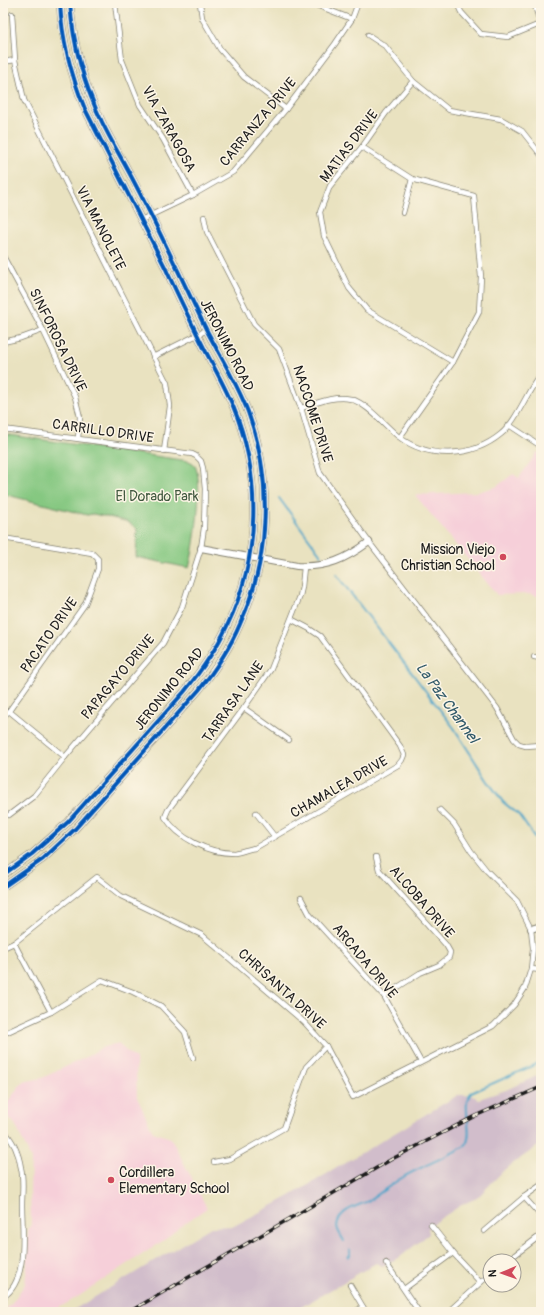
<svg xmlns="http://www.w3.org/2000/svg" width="544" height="1315" viewBox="0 0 544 1315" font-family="Pangolin,sans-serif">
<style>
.built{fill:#f6cfd9}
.industrial{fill:#d1bdcb}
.green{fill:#84c780;stroke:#50724e}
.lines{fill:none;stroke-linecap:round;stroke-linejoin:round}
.stream{stroke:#4ba5c9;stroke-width:2}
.minor-casing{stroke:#827f6e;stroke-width:6}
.tertiary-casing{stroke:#827f6e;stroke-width:8}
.secondary-casing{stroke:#827f6e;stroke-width:8}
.minor{stroke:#fff;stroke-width:4.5}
.tertiary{stroke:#fff;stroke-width:6}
.secondary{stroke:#fff;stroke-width:7}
.rail-casing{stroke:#1c1c1c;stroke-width:3.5}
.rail{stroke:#fcf5e5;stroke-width:2;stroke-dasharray:6;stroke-linecap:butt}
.cycleway-casing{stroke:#fcf5e5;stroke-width:6}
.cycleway{stroke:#0057b8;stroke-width:4}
.poi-dot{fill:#d1495b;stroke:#fcf5e5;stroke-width:1.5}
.labels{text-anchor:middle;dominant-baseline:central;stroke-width:3;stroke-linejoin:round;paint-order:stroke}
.street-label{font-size:14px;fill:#1c1c1c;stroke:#fcf5e5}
.park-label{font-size:14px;fill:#40583f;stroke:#fcf5e5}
.poi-label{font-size:14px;fill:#1c1c1c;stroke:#fcf5e5;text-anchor:end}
.water-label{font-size:15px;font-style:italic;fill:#315a6a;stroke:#fcf5e5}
</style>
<rect width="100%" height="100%" fill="#fcf5e5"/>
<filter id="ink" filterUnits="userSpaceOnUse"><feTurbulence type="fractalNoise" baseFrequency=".025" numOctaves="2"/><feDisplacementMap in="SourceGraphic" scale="8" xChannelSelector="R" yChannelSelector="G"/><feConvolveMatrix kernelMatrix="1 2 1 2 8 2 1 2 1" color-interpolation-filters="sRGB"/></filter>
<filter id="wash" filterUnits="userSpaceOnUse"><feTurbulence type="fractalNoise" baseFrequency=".012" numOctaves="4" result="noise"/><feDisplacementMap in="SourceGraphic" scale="16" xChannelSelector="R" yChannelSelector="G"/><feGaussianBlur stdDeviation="0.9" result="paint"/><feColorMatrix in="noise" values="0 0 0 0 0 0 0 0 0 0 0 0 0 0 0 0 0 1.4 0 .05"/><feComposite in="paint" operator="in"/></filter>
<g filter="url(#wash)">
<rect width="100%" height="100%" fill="#e9e2c0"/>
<g class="built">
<polygon points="537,452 541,454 541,597 529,594 497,595 415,495 477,492 496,487 513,474 519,478"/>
<polygon points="114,1044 118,1044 136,1059 137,1097 153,1132 171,1138 207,1208 179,1227 167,1238 152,1248 76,1298 51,1312 9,1312 7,1307 11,1304 25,1284 27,1267 28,1231 31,1224 30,1192 31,1159 15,1124 3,1113 3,1109 22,1082 42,1078 86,1057 101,1048"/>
</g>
<polygon class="industrial" points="541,1074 541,1144 505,1169 477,1198 463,1204 435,1222 428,1228 429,1234 400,1257 382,1266 376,1263 293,1312 70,1312 211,1227 234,1226 290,1196 458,1095 470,1095 479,1099 506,1090"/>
<path class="green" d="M3,434l186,27c2,1 4,2 5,3 11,16 0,86 -5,104l-53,-11 1,-28 -9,-7 -15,-4 -20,-4 -6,1 -84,-21z"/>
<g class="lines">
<g class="stream">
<polyline points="279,498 321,555"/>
<polyline points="336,574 454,728 487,780 503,802 519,815 537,841 541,844"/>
<path d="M344,1241c-3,-6 -9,-12 -6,-19 4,-14 22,-16 32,-22 12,-8 23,-17 35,-24 20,-11 41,-19 60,-30 10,-14 -5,-40 6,-53l70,-31"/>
<polyline points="348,1257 350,1255 350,1250"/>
</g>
</g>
</g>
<g filter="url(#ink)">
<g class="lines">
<defs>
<g id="minor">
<polyline points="115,3 122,60 140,105 163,139 193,195"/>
<polyline points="200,3 202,18 220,49 244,77 286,109"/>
<polyline points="311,3 352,19"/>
<polyline points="457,3 461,12 481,34 508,37 540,24"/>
<polyline points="534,3 541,25"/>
<polyline points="12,14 15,60 24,100 167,383 170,406 164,451"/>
<polyline points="368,35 385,46 413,81 449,110 501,119 522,131 541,155"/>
<polyline points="3,62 15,60"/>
<polyline points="413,81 386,113 362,147 330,186 320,212 324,236 349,288 367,310 453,362"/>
<polyline points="362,147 412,179 474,196 481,277 479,312 453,362 400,437"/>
<polyline points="403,213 412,179"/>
<polyline points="204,217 207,232 254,324 279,349 301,408 320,473 369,542 497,708 514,739 519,744 526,746 541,745"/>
<polyline points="141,220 193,195 233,172 286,109 335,44 352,19 358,3"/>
<polyline points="3,256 43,330 75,397 80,417 78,438"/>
<polyline points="3,342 21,338 43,330"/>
<polyline points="153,357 207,330"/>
<path d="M301,408c16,-5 33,-13 50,-9 17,5 34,27 48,38 29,22 73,21 102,-3 16,-13 26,-43 40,-60"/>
<polyline points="509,425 541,446"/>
<polyline points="3,429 192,454 196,456 201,461 203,468 205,489 204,528 201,548 182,607 163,643 65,757 34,796 9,815"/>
<polyline points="3,538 92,553 98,559 98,569 85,604 9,711 3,717"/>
<path d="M291,619l17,9 12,8 80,110 4,9 -2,5 -4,5 -143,83c-7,1 -14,4 -21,5 -26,0 -55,-14 -69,-36l3,-7 76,-102 27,-39 29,-73 2,-9 2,-20"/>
<polyline points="534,657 541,658"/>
<polyline points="244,708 289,740"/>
<polyline points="9,711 65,757"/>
<polyline points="256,813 275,837"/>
<polyline points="376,857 379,870 446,945 450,952 449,957 439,965 420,973 384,996"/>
<polyline points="301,898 310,915 384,996 421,1062"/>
<polyline points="14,943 51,1012"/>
<polyline points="3,948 14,943 97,877 121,896 202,935 304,1022 326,1046 353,1097 493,1026 514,1005 525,988 531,969 533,948 531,929 517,901 487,871 471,851 454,824 440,810"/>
<polyline points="531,969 541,970"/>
<polyline points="3,1034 51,1012 102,980 133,992 161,1006 185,1032 193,1058"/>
<path d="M3,1130c10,10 16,24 18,38 3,12 1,25 1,37 0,26 7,76 -19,92"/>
<polyline points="214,1162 230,1159 284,1128 306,1067 326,1046"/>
<polyline points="524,1197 541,1216"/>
<polyline points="431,1225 453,1253 480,1282"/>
<polyline points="484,1231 524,1197 541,1185"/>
<polyline points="507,1261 541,1235"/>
<polyline points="386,1263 419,1312"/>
<polyline points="350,1285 366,1312"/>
<polyline points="404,1289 453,1253"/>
<polyline points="355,1312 363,1307"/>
<polyline points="448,1312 490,1274"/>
</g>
<g id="tertiary">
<path d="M201,548l96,18c30,2 49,-7 72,-24"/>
<polyline points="531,929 541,926"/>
</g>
<g id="secondary">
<path d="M3,875l29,-21 36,-32 116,-130c17,-21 32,-42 43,-66 33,-68 35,-150 6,-220 -8,-19 -18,-37 -27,-54 -14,-28 -28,-56 -41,-85l-80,-158c-14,-34 -23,-69 -25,-106"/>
<path d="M3,887l40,-28 32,-30 124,-139c16,-20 31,-42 41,-66 30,-66 33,-144 8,-212 -11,-29 -28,-56 -42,-83 -25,-51 -48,-102 -74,-151 -10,-19 -21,-37 -30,-56 -18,-37 -29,-78 -32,-119"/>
</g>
</defs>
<use href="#minor" class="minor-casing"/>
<use href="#tertiary" class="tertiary-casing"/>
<use href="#secondary" class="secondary-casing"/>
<use href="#minor" class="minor"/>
<use href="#tertiary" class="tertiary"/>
<use href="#secondary" class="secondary"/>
<defs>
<polyline id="rail" points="129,1312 392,1159 475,1116 541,1087"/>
</defs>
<use href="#rail" class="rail-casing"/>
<use href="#rail" class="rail"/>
<defs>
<g id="cycleway">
<path d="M3,875l29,-21 36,-32 116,-130c17,-21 32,-42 43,-66 33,-68 35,-150 6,-220 -8,-19 -18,-37 -27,-54 -14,-28 -28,-56 -41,-85l-80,-158c-14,-34 -23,-69 -25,-106"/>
<path d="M3,887l40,-28 32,-30 124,-139c16,-20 31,-42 41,-66 30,-66 33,-144 8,-212 -11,-29 -28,-56 -42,-83 -25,-51 -48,-102 -74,-151 -10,-19 -21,-37 -30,-56 -18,-37 -29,-78 -32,-119"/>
</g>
</defs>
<use href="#cycleway" class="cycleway-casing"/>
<use href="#cycleway" class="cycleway"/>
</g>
</g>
<g class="poi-dot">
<circle cx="503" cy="557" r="4"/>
<circle cx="111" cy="1180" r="4"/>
</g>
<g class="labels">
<g class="street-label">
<text transform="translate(258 122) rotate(-50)">CARRANZA DRIVE</text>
<text transform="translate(169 129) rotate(61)">VIA ZARAGOSA</text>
<text transform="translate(349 146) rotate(-53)">MATIAS DRIVE</text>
<text transform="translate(101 228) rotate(63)">VIA MANOLETE</text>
<text transform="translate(58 340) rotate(64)">SINFOROSA DRIVE</text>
<text transform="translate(227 345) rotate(63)">JERONIMO ROAD</text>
<text transform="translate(313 414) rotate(72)">NACCOME DRIVE</text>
<text transform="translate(103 431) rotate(8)">CARRILLO DRIVE</text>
<text transform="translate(49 635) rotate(-55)">PACATO DRIVE</text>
<text transform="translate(118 677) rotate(-50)">PAPAGAYO DRIVE</text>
<text transform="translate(169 689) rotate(-51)">JERONIMO ROAD</text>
<text transform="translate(233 702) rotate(-55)">TARRASA LANE</text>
<text transform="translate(339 787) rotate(-30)">CHAMALEA DRIVE</text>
<text transform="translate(422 902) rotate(49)">ALCOBA DRIVE</text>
<text transform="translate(365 961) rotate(50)">ARCADA DRIVE</text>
<text transform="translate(282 989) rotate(42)">CHRISANTA DRIVE</text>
</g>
<g class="park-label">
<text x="157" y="496">El Dorado Park</text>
</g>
<g class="poi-label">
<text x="495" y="549">Mission Viejo<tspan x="495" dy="16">Christian School</tspan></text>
<text x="119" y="1172" text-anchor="start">Cordillera<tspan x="119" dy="16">Elementary School</tspan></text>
</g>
<g class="water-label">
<text transform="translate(447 703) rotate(54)">La Paz Channel</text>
</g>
</g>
<rect width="544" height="1315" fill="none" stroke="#fcf5e5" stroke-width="16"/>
<g transform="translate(502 1273) rotate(268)"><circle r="19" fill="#fcf5e5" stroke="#a29e95"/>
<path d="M0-3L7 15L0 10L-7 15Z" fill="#d1495b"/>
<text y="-6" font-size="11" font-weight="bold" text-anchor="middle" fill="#1c1c1c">N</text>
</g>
</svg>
